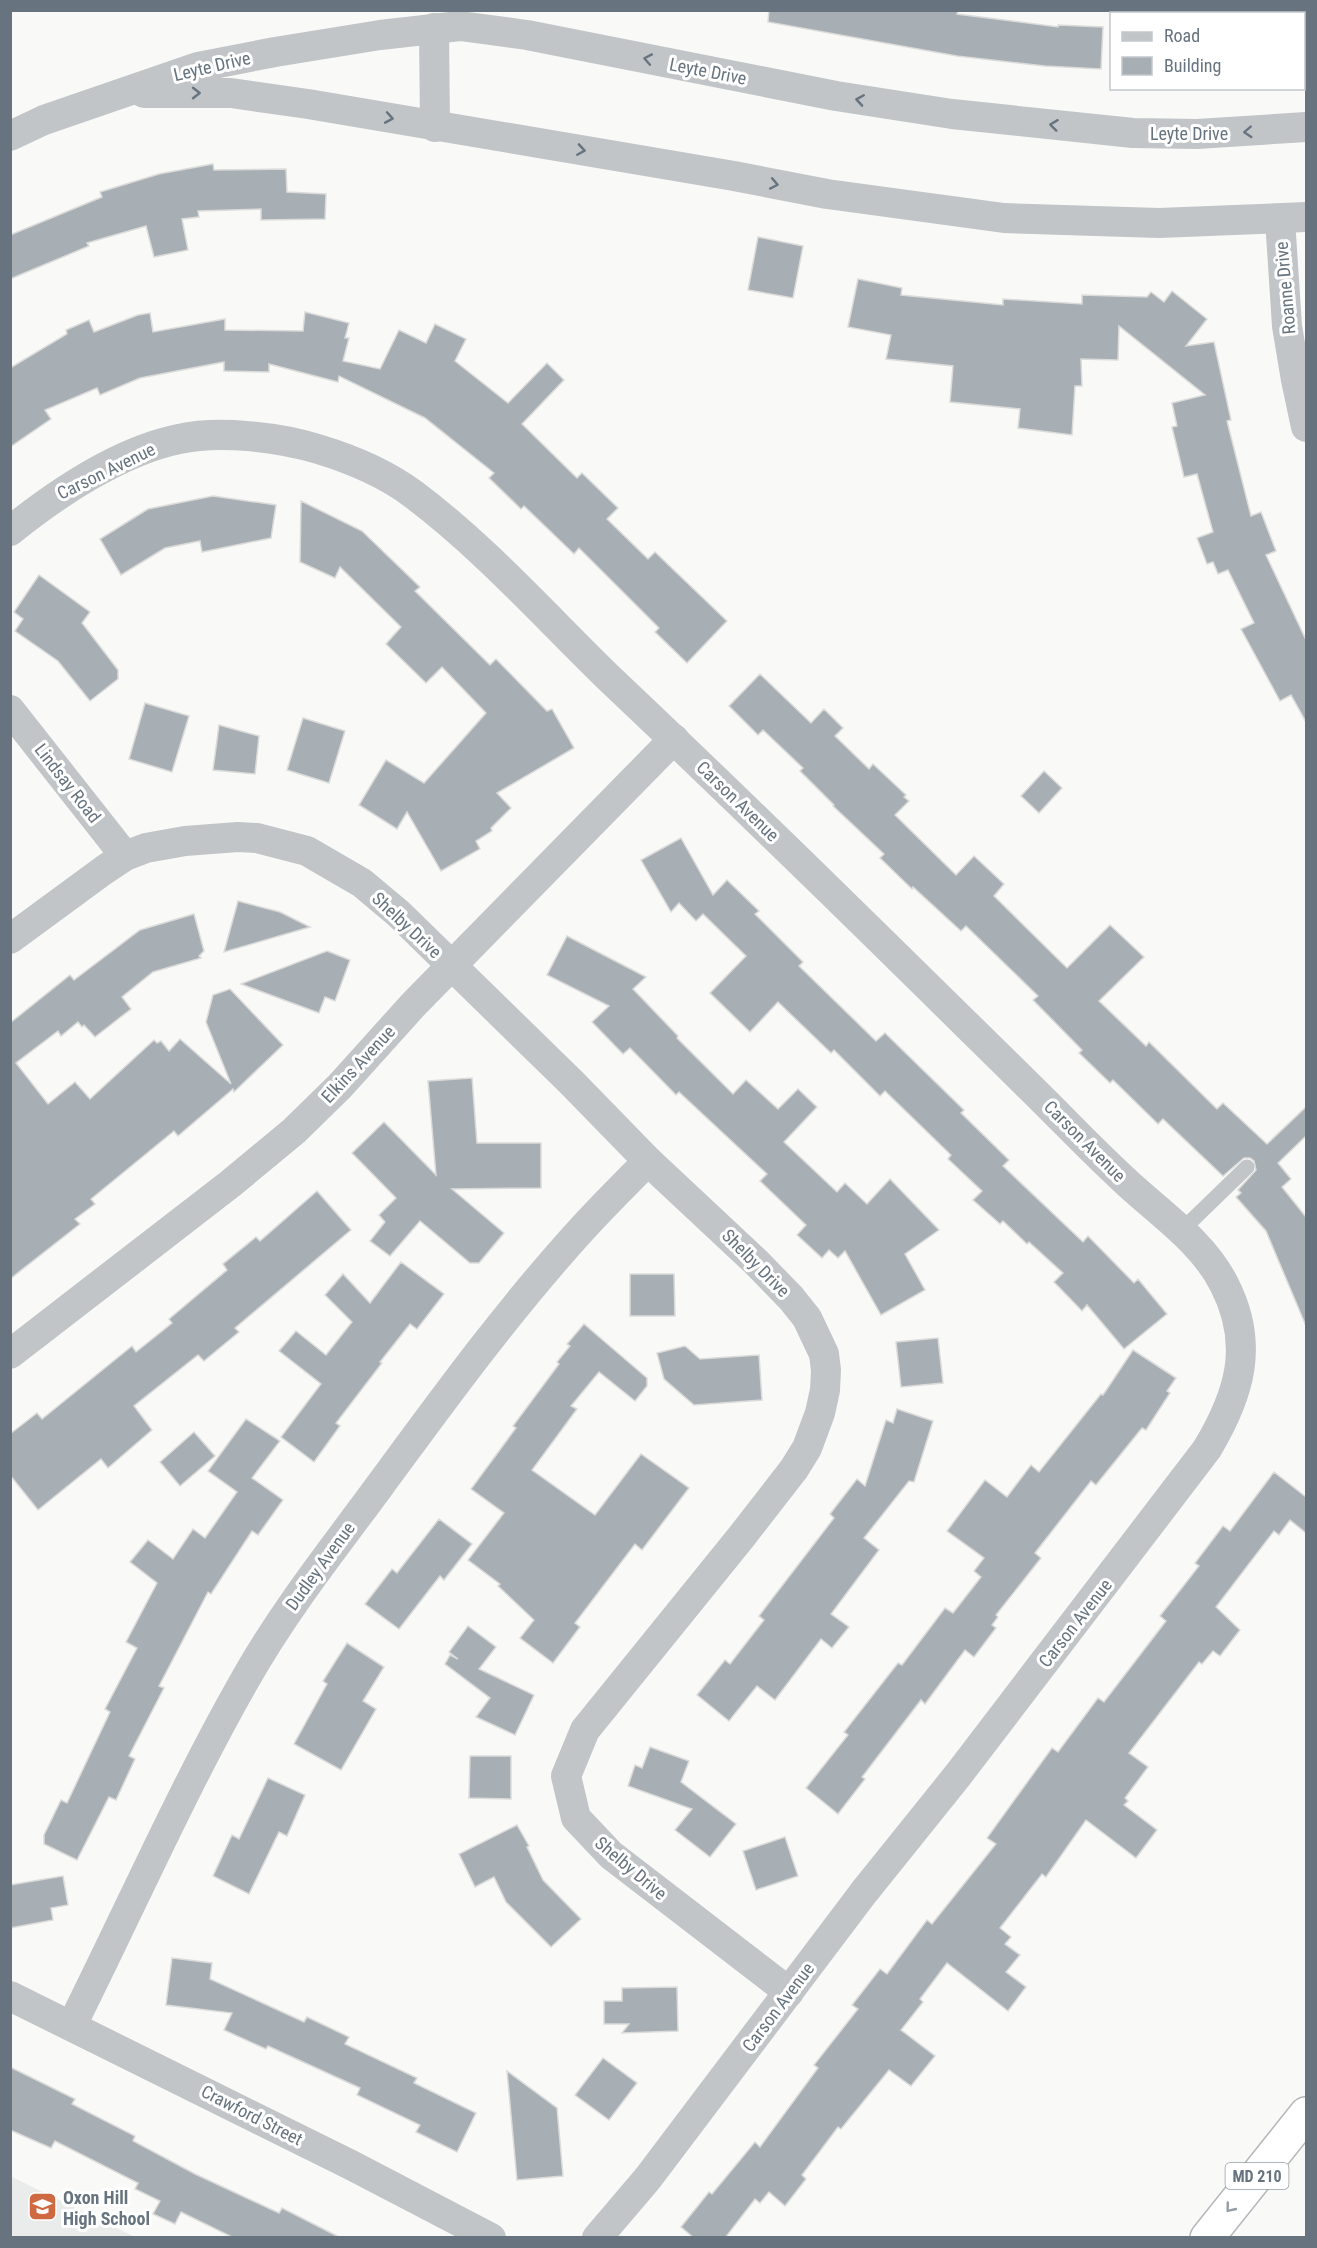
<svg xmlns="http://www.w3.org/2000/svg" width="1317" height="2248" viewBox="0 0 1317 2248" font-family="'Roboto Condensed',sans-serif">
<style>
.built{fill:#eaebeb}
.building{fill:#a7aeb4;stroke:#dbdbda;stroke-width:1.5}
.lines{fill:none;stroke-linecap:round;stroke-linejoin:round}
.trunk-casing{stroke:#b5b8bb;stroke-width:36}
.service{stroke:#c1c5c8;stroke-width:15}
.minor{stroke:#c1c5c8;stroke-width:30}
.trunk{stroke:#fff;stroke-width:33}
.oneway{stroke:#67747f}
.oneway2{stroke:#959ea5}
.labels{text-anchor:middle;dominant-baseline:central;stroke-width:6;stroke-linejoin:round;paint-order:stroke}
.shield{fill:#fff;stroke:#959ea5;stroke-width:1.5}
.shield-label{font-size:16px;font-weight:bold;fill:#67747f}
.street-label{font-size:18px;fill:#67747f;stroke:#fff}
.poi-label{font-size:18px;font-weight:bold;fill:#67747f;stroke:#fff;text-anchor:start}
</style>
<rect width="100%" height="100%" fill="#f9f9f7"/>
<polygon class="built" points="11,2176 12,2177 135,2237 11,2237"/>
<g class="building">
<polygon points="769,10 958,10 957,14 1058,27 1058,25 1103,27 1101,69 1045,66 957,56 768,22"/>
<polygon points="213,164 214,170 286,169 287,192 326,194 325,219 261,220 261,209 198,211 199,217 182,219 188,250 154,257 146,226 87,243 89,246 10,279 10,235 102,197 100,192 159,174"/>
<polygon points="758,237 803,246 793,298 748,290"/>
<polygon points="858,279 902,288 901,295 1003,305 1003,299 1082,304 1082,295 1147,297 1151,292 1164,302 1172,291 1207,319 1186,346 1214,342 1231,420 1227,421 1251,516 1261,512 1276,551 1266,555 1306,640 1306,722 1291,695 1280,701 1241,629 1254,623 1228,570 1218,574 1213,562 1207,564 1197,538 1213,532 1197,474 1184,477 1172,427 1177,426 1172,403 1205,395 1119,326 1118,360 1081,359 1082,386 1075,386 1072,435 1018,428 1020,409 950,402 953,366 886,359 891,335 848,327"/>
<polygon points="305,312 349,323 345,338 349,338 343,361 380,369 399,330 426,343 435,324 466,339 455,361 508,403 547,363 564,380 522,424 577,478 582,473 618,508 607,519 648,559 655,552 727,621 687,663 655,632 659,628 579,548 574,554 524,506 521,509 489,478 494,473 425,418 339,376 338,382 269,364 269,372 224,371 224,362 140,378 100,395 97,388 45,410 51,419 10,447 10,368 67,334 66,330 89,320 94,332 138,315 150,313 153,332 225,319 225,330 303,331"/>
<polygon points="213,496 276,505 271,538 202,552 200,541 165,548 121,575 100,539 148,509"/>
<polygon points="301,501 362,531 420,587 415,591 490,665 496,659 547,711 552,709 574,748 497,793 511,808 491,828 492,831 476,841 480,849 441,871 407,812 397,829 359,805 386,760 424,783 486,713 442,667 426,683 386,644 401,627 340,567 335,578 300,562"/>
<polygon points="39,575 90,612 82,623 118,670 118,679 90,701 58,661 15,631 23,619 14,612"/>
<polygon points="760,674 811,723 824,709 843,728 835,736 869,769 873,764 906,795 904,797 909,801 895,815 956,875 974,856 1004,884 994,896 1067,968 1110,925 1144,957 1099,1001 1146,1046 1149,1042 1217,1109 1223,1103 1267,1144 1306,1107 1306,1136 1278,1163 1291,1179 1282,1187 1306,1217 1306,1326 1266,1231 1236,1197 1241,1193 1238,1190 1256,1170 1254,1161 1250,1158 1244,1158 1223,1176 1163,1119 1158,1124 1113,1080 1110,1083 1079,1053 1082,1050 1033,1000 1038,996 966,926 961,931 913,887 912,889 880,858 884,854 833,806 834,805 800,771 803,768 763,730 758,735 729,706"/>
<polygon points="145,703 189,716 172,772 129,759"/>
<polygon points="303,718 345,731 329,783 287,770"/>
<polygon points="219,725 259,736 255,774 213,770"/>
<polygon points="1044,771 1062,788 1039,813 1021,796"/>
<polygon points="681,838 713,895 727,880 759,911 755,914 803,962 799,966 876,1041 885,1033 964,1110 961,1113 1009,1160 1003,1166 1083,1242 1088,1236 1134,1283 1138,1279 1167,1314 1124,1349 1087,1305 1082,1311 1054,1282 1063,1273 1029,1242 1027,1244 1003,1221 1000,1224 973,1200 982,1191 948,1159 951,1155 885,1091 880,1096 834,1050 831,1053 778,1002 750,1032 710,993 746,956 703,914 696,921 679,903 671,912 641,860"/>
<polygon points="238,901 280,912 310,927 224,952"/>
<polygon points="194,914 204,951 199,956 201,958 153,972 122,997 131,1009 95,1037 84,1025 82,1027 78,1022 61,1036 58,1031 16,1063 48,1104 75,1082 90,1099 154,1040 157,1043 161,1041 169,1051 180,1039 231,1084 206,1022 213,995 230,989 283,1045 234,1092 233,1089 178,1136 174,1131 91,1199 95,1204 75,1219 80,1224 10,1279 10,1023 70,975 74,980 140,930"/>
<polygon points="567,936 646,977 633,989 678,1036 677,1038 733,1094 746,1080 778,1109 798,1089 817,1107 784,1142 837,1192 845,1183 867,1204 890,1179 939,1230 905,1254 925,1290 881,1315 845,1251 838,1258 829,1250 822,1258 797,1235 806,1225 760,1181 767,1174 679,1092 676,1095 630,1048 623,1054 592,1022 609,1006 547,975"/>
<polygon points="327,951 350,960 335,1001 325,997 319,1013 241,984"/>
<polygon points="472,1078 477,1143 541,1143 541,1188 452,1189 504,1233 479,1263 470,1263 420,1221 390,1256 370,1241 385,1222 379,1215 396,1198 352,1153 384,1122 436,1175 428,1081"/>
<polygon points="317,1191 351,1230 235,1328 239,1332 204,1361 198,1355 134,1406 152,1430 108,1468 101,1459 38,1510 10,1475 10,1434 37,1413 42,1419 132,1346 136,1352 172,1323 169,1319 227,1270 223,1264 256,1237 260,1241"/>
<polygon points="401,1262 444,1294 417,1329 410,1324 380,1362 382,1363 336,1423 340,1426 314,1462 281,1437 321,1384 279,1351 296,1331 326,1355 352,1322 325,1295 343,1274 370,1303"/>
<polygon points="630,1274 674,1274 675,1316 630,1316"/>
<polygon points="584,1324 647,1378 647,1386 635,1401 599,1372 571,1406 577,1409 532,1470 595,1515 641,1454 689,1488 642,1550 635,1544 575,1623 580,1627 553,1663 520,1638 534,1620 498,1586 500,1584 468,1560 504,1513 471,1489 516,1428 513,1426 559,1364 557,1362 570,1346 567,1344"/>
<polygon points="938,1338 943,1383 901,1387 896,1342"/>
<polygon points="685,1346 700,1359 759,1355 762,1400 694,1405 664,1379 657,1353"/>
<polygon points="1133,1350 1176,1378 1167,1391 1170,1393 1146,1430 1142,1428 1096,1485 1091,1481 1035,1553 1041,1558 996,1615 998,1617 992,1625 996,1628 974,1657 965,1650 925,1704 921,1700 862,1777 865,1779 838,1814 806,1788 848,1735 844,1732 898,1663 902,1665 945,1608 953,1613 981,1577 974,1571 984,1558 947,1531 985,1480 1007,1497 1031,1465 1039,1472 1101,1394 1103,1395"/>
<polygon points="897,1409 933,1421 914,1482 909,1481 864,1538 879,1550 831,1614 849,1627 832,1648 821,1639 775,1700 757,1686 729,1721 697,1695 725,1660 730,1664 764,1620 759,1616 834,1518 830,1514 857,1479 865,1486 886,1420 893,1423"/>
<polygon points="246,1419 280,1441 252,1478 283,1500 258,1535 252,1531 211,1594 208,1592 159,1686 164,1688 129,1756 135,1759 116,1800 109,1797 77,1860 44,1844 44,1835 61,1800 67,1803 110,1712 105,1709 137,1648 126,1642 157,1583 130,1562 148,1540 173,1559 193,1529 205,1538 237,1492 208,1471"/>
<polygon points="194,1432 215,1456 180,1486 160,1462"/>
<polygon points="1274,1472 1306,1497 1306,1533 1290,1520 1279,1535 1274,1531 1216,1607 1240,1630 1220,1656 1213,1651 1202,1664 1199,1662 1129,1753 1148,1767 1125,1798 1128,1801 1124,1805 1157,1830 1136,1858 1086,1820 1046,1877 1042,1874 1000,1928 1011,1937 1005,1944 1020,1955 1006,1972 1026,1987 1008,2011 947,1963 920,1999 923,2002 901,2030 935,2056 911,2086 889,2070 841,2129 838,2127 802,2175 806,2179 785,2206 769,2192 760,2203 755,2199 725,2238 694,2238 681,2227 709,2192 712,2194 755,2142 760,2147 818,2068 814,2065 858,2009 852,2005 880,1969 887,1974 927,1920 932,1924 996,1844 987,1838 1052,1748 1058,1752 1098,1698 1104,1702 1166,1621 1160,1616 1199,1566 1195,1563 1223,1526 1230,1531"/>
<polygon points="439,1519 472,1544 444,1580 440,1576 399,1629 365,1604 392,1569 397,1573"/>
<polygon points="468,1626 496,1647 479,1669 534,1695 515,1735 476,1717 490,1698 445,1664 450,1655 458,1659 449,1652"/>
<polygon points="347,1643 384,1667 363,1701 376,1709 341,1770 294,1744 327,1684 323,1681"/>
<polygon points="650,1747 689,1761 681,1782 736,1824 710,1857 675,1830 692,1809 628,1786 635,1765 642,1768"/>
<polygon points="470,1756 511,1756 511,1799 469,1798"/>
<polygon points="268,1778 305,1795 287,1836 279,1832 249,1894 213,1876 232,1835 239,1839"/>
<polygon points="517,1825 529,1846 527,1847 543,1880 581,1919 551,1947 506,1902 494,1877 475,1887 459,1854"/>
<polygon points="785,1837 798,1876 756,1890 743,1851"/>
<polygon points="63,1876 68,1905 51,1908 53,1920 10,1928 10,1885"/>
<polygon points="172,1958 212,1963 210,1979 304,2022 307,2017 349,2037 345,2044 417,2078 414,2083 476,2113 457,2152 416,2132 420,2125 357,2095 360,2088 268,2046 266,2049 224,2030 232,2013 166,2005"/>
<polygon points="677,1987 678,2031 622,2033 629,2024 604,2024 604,2001 622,2001 622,1988"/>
<polygon points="603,2058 637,2083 609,2120 575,2095"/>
<polygon points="10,2067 75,2099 72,2104 135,2136 133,2141 195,2174 279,2213 282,2208 341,2238 234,2238 181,2212 175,2224 153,2214 160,2201 135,2189 138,2183 55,2141 51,2148 10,2130"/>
<polygon points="507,2071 557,2108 563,2176 517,2180"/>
</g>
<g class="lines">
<defs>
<polyline id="trunk" points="1207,2238 1306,2114"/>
</defs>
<use href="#trunk" class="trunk-casing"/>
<polyline class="service" points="1181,1231 1247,1167"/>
<g class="minor">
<polyline points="434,28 435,127"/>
<polyline points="144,93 231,93 308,104 734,176 827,194 1004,218 1159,223 1306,217"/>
<polyline points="10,136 44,120 198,67 275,52 380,35 460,26 527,35 836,96 952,114 1133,133 1197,134 1306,127"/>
<polyline points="1280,219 1287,326 1296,380 1306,427"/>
<path d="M10,531c46,-37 110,-80 169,-92 40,-9 99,-2 139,10 33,10 67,24 95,45 71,53 134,124 198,186 147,139 291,281 435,423 25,25 49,50 75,74 35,34 81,63 103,107 31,60 16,110 -17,165l-249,326 -94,117 -216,286 -51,60"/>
<polyline points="10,710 125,856"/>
<polyline points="10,939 104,870 125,856 146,848 185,841 238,837 257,838 307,851 362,883 399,914 572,1083 648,1161 756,1262 791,1298 807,1318 824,1354 826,1370 825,1390 820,1413 807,1448 794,1469 742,1536 585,1730 566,1776 576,1818 611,1855 789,1992"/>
<polyline points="10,1354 230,1184 294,1131 340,1086 413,1005 674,739"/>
<polyline points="10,1996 351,2165 491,2238"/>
<path d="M72,2025c58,-116 110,-235 174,-347 39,-69 88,-130 135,-194 64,-87 128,-175 201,-255 22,-24 44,-46 66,-68"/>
</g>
<use href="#trunk" class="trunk"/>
</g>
<defs><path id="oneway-chevron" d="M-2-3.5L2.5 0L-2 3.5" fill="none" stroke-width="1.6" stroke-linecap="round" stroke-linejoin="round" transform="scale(1.5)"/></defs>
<g class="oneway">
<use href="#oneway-chevron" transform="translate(648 59) rotate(-169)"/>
<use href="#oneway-chevron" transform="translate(196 93)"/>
<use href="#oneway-chevron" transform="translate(860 100) rotate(-171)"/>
<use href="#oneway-chevron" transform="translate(389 118) rotate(10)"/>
<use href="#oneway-chevron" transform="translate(1054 125) rotate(-173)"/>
<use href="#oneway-chevron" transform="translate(1248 132) rotate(177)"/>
<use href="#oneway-chevron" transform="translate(581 150) rotate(9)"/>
<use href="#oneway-chevron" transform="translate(774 184) rotate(11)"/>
</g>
<use class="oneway2" href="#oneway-chevron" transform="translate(1230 2208) rotate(129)"/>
<defs>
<symbol id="school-square" viewBox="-11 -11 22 22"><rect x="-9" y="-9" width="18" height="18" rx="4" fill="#cf6942" stroke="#fff"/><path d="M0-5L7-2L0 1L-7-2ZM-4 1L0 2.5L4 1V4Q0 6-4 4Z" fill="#fff"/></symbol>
</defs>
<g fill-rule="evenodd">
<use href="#school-square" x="26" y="2190" width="33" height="33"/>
</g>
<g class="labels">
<rect class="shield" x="1225.5" y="2163" width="63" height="26" rx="4.5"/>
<g class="shield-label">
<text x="1257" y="2176">MD 210</text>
</g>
<g class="street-label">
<text transform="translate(212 66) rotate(-13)">Leyte Drive</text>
<text transform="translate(708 71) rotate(11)">Leyte Drive</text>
<text x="1189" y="133">Leyte Drive</text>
<text transform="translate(1285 288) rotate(-95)">Roanne Drive</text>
<text transform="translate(106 471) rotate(-26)">Carson Avenue</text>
<text transform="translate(68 783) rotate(52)">Lindsay Road</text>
<text transform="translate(738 801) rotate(44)">Carson Avenue</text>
<text transform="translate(407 925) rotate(43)">Shelby Drive</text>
<text transform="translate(358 1064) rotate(-47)">Elkins Avenue</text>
<text transform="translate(1085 1141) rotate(45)">Carson Avenue</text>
<text transform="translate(756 1263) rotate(45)">Shelby Drive</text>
<text transform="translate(320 1566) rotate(-54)">Dudley Avenue</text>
<text transform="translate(1075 1623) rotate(-52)">Carson Avenue</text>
<text transform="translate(631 1868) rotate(40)">Shelby Drive</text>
<text transform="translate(778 2007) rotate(-53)">Carson Avenue</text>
<text transform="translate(252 2115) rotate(27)">Crawford Street</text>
</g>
<g class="poi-label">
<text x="63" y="2197">Oxon Hill<tspan x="63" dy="21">High School</tspan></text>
</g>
</g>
<rect width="1317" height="2248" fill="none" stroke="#67747f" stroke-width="24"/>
<rect x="1110" y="12" width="195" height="78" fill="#ffffff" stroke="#c2c7cc" stroke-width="1.5"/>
<rect x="1122" y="32" width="30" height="9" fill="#c1c5c8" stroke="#c2c7cc" stroke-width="1.5"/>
<text x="1164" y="42" font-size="18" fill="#67747f">Road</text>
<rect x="1122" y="57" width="30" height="18" fill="#a7aeb4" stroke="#c2c7cc" stroke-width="1.5"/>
<text x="1164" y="72" font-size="18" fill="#67747f">Building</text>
</svg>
